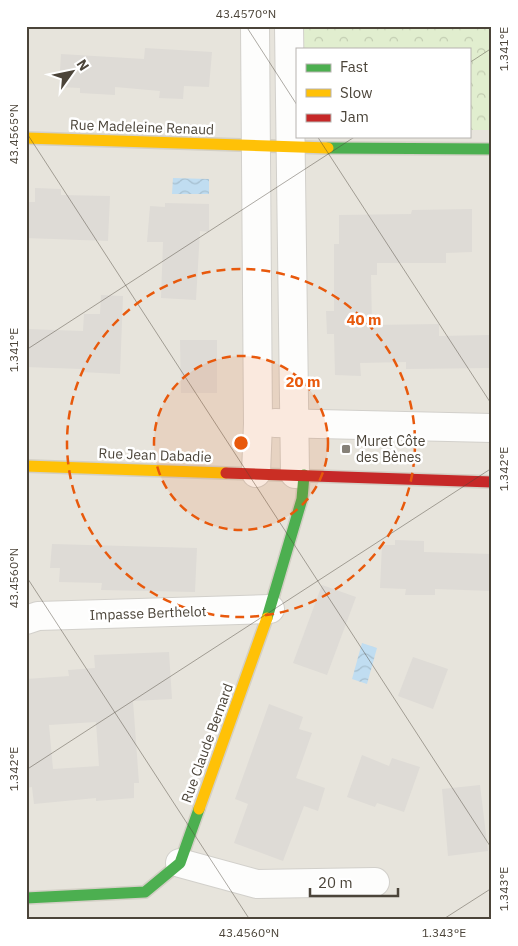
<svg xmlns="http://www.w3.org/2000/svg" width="518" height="946" viewBox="0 0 518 946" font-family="'IBM Plex Sans',sans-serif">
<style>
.residential{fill:#e7e4dc;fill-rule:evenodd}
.park{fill:url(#park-crowns)}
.water{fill:url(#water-waves)}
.building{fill:#dedbd6;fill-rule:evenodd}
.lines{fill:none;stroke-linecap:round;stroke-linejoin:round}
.street-casing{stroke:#d2d0cb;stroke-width:30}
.fast-casing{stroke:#d3cfc5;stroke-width:14}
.slow-casing{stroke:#d3cfc5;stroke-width:14}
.jam-casing{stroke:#d3cfc5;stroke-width:14}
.street{stroke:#fdfdfc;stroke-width:28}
.fast{stroke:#4caf50;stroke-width:11}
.slow{stroke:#ffc107;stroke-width:11}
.jam{stroke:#c62828;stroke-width:11}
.ticks{fill:none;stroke:#4b4439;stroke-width:1;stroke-opacity:0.45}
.ring{fill:none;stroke:#e8590c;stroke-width:2.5;stroke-dasharray:9 6}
.poi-dot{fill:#868178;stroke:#fff;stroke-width:2}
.labels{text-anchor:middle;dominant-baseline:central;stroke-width:5;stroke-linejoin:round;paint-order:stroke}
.street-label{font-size:14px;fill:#4b4439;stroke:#fff}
.poi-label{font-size:14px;fill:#4b4439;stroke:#fff;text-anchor:start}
.centre{fill:#e8590c;stroke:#fff;stroke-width:2.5}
.ring-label{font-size:15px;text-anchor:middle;font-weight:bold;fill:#e8590c;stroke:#fff;stroke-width:5;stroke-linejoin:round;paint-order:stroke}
.neatline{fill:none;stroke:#4b4439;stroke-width:2}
.ticks-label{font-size:12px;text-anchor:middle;fill:#4b4439}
</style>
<defs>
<pattern id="park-crowns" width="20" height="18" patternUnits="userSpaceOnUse" patternTransform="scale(1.25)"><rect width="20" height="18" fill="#e1eecf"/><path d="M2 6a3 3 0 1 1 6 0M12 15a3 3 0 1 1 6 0" fill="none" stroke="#c3cdb2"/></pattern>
<pattern id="water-waves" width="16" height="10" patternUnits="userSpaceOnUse" patternTransform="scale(1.25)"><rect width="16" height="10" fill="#c0ddf1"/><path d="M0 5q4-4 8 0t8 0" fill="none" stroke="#a6bfcf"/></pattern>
</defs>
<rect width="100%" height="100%" fill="#f4f2ee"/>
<path class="residential" d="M26,26h466v894h-466zM297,49h172v87h-172z"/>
<polygon class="park" points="302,26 492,26 492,130 469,130 469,49 302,49"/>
<g class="water">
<polygon points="173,178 209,179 209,194 172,194"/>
<polygon points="362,643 377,648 367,684 352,679"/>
</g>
<g class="building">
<polygon points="145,48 212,52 209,87 184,86 183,99 159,98 160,91 115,87 115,95 80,93 80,88 59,87 61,54 144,59"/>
<polygon points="35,188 61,189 61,195 110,196 108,241 26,238 26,202 35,202"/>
<polygon points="165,203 209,204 209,232 200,231 196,300 161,298 163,242 147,242 150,206 165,207"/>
<polygon points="472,209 472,252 446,253 446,263 377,263 377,275 371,275 372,325 439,324 439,336 491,335 491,368 406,369 406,362 360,363 361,376 335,375 334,334 327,334 326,311 334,311 334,244 339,244 339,215 411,214 412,210"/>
<polygon points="101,295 123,296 120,374 81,372 81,369 26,367 26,329 83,331 84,314 100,314"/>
<polygon points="180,340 217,340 217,393 181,393"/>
<polygon points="395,540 424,541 424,552 492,554 492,591 435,589 435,595 405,595 406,589 380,588 382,545 395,545"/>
<polygon points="52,544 197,548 195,592 101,590 102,583 59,582 60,568 50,568"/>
<polygon points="322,585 356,597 327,675 293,663"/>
<path d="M169,652l3,47 -39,2 6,82h-5v15l-38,3v-3l-62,6 -2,-17 -6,1v-109l43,-3 -1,-6 27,-2 -1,-13zM96,722l3,44 -46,3 -4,-44z"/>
<polygon points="413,657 448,669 433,709 398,696"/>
<polygon points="269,704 303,717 299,729 312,733 296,778 325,788 318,811 304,806 283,861 234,843 248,804 235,799"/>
<polygon points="362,755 389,766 392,758 420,767 404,812 377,803 375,807 347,797"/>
<polygon points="480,785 488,851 448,856 442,789"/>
</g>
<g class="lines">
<defs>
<g id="street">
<polyline points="255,26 258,424 256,473"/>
<polyline points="289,26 295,474"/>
<polyline points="275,423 492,428"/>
<polyline points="26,620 38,616 270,609"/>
<polyline points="180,863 257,884 375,882"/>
</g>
<g id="fast">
<polyline points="328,148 492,149"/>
<polyline points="267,618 302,499 304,475"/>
<polyline points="26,898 145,892 180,863 199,809"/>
</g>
<g id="slow">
<polyline points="26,138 328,148"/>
<polyline points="26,466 226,473"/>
<polyline points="199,809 267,618"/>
</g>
<polyline id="jam" points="226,473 492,482"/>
</defs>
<use href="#street" class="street-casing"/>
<use href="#fast" class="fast-casing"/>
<use href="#slow" class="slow-casing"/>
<use href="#jam" class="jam-casing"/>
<use href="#street" class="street"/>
<use href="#fast" class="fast"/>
<use href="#slow" class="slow"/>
<use href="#jam" class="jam"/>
</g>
<path class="ticks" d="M246,26l51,79M469,63l23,-15M26,132l466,717M317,136l175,269M26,350l330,-214M26,576l224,344M26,770l466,-302M442,920l50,-32"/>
<circle cx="241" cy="443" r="87" fill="#e8590c" fill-opacity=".12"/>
<g class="ring">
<circle cx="241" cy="443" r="87"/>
<circle cx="241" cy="443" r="174"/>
</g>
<rect class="poi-dot" x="341" y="444" width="10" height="10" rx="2.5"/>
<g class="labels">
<g class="street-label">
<text transform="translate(142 127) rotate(2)">Rue Madeleine Renaud</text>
<text transform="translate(155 455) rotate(2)">Rue Jean Dabadie</text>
<text transform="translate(148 613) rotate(-2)">Impasse Berthelot</text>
<text transform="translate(207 743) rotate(-70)">Rue Claude Bernard</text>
</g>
<g class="poi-label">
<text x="356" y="441">Muret Côte<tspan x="356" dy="16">des Bènes</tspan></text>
</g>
</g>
<circle cx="241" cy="443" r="8" class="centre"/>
<g class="ring-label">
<text x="364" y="325">40 m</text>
<text x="303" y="387">20 m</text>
</g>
<rect width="518" height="946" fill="none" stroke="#ffffff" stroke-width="55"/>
<rect x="296" y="48" width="175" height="90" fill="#ffffff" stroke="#b7b4b0"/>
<rect x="306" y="64" width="25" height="8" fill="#4caf50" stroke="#b7b4b0"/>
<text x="340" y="72" font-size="15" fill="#4b4439">Fast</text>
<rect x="306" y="89" width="25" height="8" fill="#ffc107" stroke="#b7b4b0"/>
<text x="340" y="98" font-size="15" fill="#4b4439">Slow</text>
<rect x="306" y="114" width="25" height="8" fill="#c62828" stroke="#b7b4b0"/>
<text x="340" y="122" font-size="15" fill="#4b4439">Jam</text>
<g transform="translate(72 72) rotate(57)" stroke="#ffffff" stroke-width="4" paint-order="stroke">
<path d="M0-4L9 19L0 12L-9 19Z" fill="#4b4439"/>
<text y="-8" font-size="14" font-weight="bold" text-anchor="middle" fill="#4b4439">N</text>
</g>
<path d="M310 888v8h88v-8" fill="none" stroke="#4b4439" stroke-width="2.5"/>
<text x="318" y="888" font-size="15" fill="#4b4439" stroke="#ffffff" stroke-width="4" paint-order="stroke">20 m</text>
<rect x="28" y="28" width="462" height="890" class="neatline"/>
<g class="ticks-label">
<text x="246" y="18">43.4570°N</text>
<text transform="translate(504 49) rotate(-90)" y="4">1.341°E</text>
<text transform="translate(14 134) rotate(-90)" y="4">43.4565°N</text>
<text transform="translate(14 350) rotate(-90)" y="4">1.341°E</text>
<text transform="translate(504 469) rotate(-90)" y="4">1.342°E</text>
<text transform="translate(14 578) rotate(-90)" y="4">43.4560°N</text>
<text transform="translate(14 769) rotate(-90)" y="4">1.342°E</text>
<text transform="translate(504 889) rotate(-90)" y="4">1.343°E</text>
<text x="249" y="937">43.4560°N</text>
<text x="444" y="937">1.343°E</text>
</g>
</svg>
